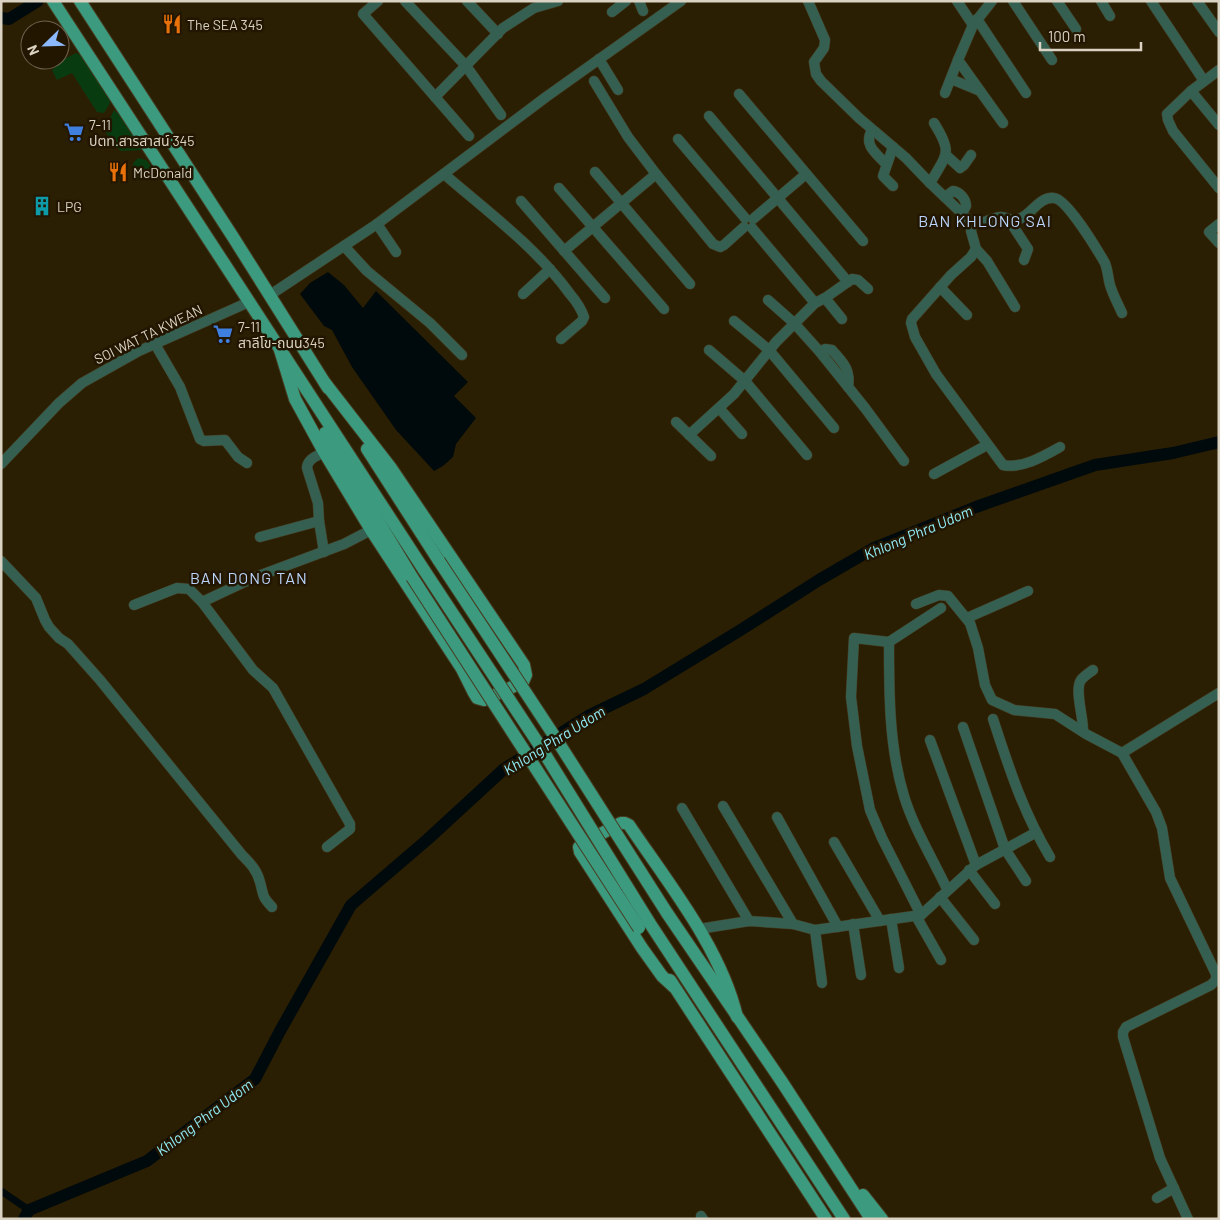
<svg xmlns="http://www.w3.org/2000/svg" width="1220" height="1220" viewBox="0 0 1220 1220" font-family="Barlow,'Noto Sans Thai',sans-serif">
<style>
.green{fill:#083c10}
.water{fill:#000a0c}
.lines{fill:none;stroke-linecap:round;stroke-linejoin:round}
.canal{stroke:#000a0c;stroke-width:7}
.river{stroke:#000a0c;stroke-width:12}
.minor-casing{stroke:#473c22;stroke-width:11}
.major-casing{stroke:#473c22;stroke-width:14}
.minor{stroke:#355f50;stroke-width:10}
.major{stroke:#3c9b7f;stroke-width:12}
.major-bridge-casing{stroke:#473c22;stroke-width:14;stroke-linecap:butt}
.major-bridge{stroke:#3c9b7f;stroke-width:12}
.labels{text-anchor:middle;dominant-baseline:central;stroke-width:5;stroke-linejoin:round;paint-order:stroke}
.poi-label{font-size:14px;fill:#dad2c2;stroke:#221600;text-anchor:start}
.street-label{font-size:14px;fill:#dad2c2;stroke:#221600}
.water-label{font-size:15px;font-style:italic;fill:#91edf8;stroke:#221600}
.quarter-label{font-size:16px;letter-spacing:1px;fill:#bad4fa;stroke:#221600}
</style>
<rect width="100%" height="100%" fill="#2b1f03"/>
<g class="green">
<polygon points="76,53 82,56 110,97 110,103 104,113 97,112 72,73 57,80 52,70 66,58"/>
<polygon points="114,110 122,117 142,150 121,151 110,141 105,130"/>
<path d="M138,158l8,2 7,8 -17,12c-5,-7 -6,-16 2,-22z"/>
</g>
<polygon class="water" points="328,272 344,285 363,308 376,291 468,382 454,396 476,418 456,444 453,457 443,466 434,471 396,430 352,367 332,330 324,326 300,294 310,283"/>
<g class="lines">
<polyline class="canal" points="1,1191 29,1210"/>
<g class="river">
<polyline points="1,18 9,19 38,1"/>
<polyline points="24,1219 29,1210 147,1161 255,1079 280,1031 351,905 428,839 504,769 588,716 644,689 739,631 819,580 874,548 976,507 1095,465 1173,453 1219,442"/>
</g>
<defs>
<g id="minor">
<polyline points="378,1 363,14 469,136"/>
<polyline points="405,1 466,66 501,115"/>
<polyline points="467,1 498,34"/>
<polyline points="639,1 643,11"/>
<path d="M808,1l17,39 -1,8 -10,14 2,12 5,7 38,37 47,40 24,25 42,40c12,3 18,-6 29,-6 6,0 9,4 15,3 14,-2 22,-24 38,-22 13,1 44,53 51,65 3,8 3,15 5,22 3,10 8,19 12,28"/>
<polyline points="957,1 973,25"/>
<polyline points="992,1 973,25 958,60 1003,123"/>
<polyline points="1013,1 1052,60"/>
<polyline points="1057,1 1076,29"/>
<polyline points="1101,1 1110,16"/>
<polyline points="1151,1 1204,81"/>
<polyline points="1197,1 1219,32"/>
<polyline points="612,12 626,1"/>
<polyline points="977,19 1026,93"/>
<polyline points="599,59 618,90"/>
<polyline points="1219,70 1191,91 1167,114 1168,120 1173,131 1219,188"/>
<polyline points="951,79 980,91"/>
<polyline points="594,81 628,137 656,174 713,244 720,247 724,245 744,227"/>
<polyline points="1191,91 1219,125"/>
<polyline points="945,93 958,60"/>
<polyline points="739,94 863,241"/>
<polyline points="435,97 503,28 534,8 558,1"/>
<polyline points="709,116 848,282"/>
<path d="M872,130c-9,15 4,23 14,34"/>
<polyline points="678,139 745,218"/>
<polyline points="946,155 960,168 964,165 971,155"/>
<polyline points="595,172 690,284"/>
<path d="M444,174c44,38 92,73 126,120 6,7 11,14 14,23l-2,4 -21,18"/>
<path d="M930,183c17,-29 23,-30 4,-60"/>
<polyline points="893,186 883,176 893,147"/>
<polyline points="559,188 664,309"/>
<path d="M945,197l8,-6c7,1 13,8 13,15l-4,7"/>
<polyline points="521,201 605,298"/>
<polyline points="753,219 806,174"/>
<polyline points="1009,220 1028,249 1024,260"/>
<polyline points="972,223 971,231 976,249 987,261 1015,307"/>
<polyline points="377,224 396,252"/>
<polyline points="1219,224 1209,232 1219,243"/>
<polyline points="752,228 815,303"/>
<polyline points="344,246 367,271 430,323 462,355"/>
<path d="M976,249l-5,8 -20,18 -39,44 -1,4 4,14 21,37 67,91c19,4 41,-9 57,-18"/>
<polyline points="564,251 656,174"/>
<polyline points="940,287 967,315"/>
<polyline points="523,294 550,269"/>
<polyline points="270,295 377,224 546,97 681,1"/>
<polyline points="825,298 842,319"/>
<polyline points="768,300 794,323 820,352 865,408 904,461"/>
<polyline points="734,321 769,350 834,428"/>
<polyline points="155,344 180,387 200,439 204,441 225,440 238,457 247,463"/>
<polyline points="709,350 745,381 807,455"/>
<path d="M820,352l5,-3 7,1c11,13 19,19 16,37"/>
<polyline points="719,408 742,434"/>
<polyline points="676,422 711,456"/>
<polyline points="689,435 734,394 776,342 815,303 825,298 852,279 858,280 868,289"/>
<polyline points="1,464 59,403 82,383 139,351 249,302"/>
<polyline points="934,474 987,445"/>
<polyline points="319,521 324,552"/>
<path d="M260,537l59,-16 -1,-18 -11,-35c0,-9 10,-12 17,-16"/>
<path d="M1,561l35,37 9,22 4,7 10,11 9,6 32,36 142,175c8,8 15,15 18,27 4,14 1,13 12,25"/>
<polyline points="202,602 253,578 344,544 371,530"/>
<polyline points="916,604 939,595 948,596 970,623 978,648 985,685 992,700 1014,710 1055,714 1086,734 1122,753 1156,812 1162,828 1170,878 1216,974 1216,980 1211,985 1126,1027 1123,1032 1123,1037 1160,1158 1188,1219"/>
<polyline points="134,605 177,588 189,589 202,602 253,670 273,688 350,824 350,829 327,847"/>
<polyline points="967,618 1028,591"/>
<path d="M889,642c0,51 0,105 15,154 10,33 29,63 43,93"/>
<path d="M993,719c16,49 30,93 57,138"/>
<polyline points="963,727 1005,849 1026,881"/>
<path d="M1083,732c1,-14 -9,-42 -2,-52 3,-4 8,-7 12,-10"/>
<polyline points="930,740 976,865"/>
<polyline points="1122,753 1219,693"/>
<polyline points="723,806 793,924"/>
<polyline points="682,808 749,921"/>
<polyline points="777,817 838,927"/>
<polyline points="834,842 880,921"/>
<polyline points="969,870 995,904"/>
<polyline points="940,897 974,940"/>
<polyline points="921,915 882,838 870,810 857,746 851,697 854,638 889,642 941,608"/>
<polyline points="916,916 941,960"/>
<polyline points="891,919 899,968"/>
<polyline points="853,924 861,975"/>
<polyline points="699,929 749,921 793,924 815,930 921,915 976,865 1035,833"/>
<polyline points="815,930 822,983"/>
<polyline points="1157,1198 1174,1188"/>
<polyline points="701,1216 703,1219"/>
</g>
<g id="major">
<polyline points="53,1 424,570"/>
<polyline points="80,1 233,237 328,388"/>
<polyline points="280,350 295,399 324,452 371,530 462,669 474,693 477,698 484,700 523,682 526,675 524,665 391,468 325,383"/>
<polyline points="325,433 412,577"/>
<polyline points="367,449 439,561"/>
<polyline points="667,913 782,1082 871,1219"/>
<polyline points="649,922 844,1219"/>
<polyline points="670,980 826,1219"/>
<path d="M674,987l-12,-11 -20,-28 -62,-96 -1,-5 3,-3 39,-21h4l4,2c39,58 92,123 108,192"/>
<polyline points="863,1195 882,1219"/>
</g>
</defs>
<use href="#minor" class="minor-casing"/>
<use href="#major" class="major-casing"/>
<use href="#minor" class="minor"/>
<use href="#major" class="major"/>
<defs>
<g id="major-bridge">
<polyline points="439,561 553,734 667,913"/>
<polyline points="424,570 538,743 649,922"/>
<polyline points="412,577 639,928"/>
</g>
</defs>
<use href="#major-bridge" class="major-bridge-casing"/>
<use href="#major-bridge" class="major-bridge"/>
</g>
<defs>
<symbol id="restaurant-bare" viewBox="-9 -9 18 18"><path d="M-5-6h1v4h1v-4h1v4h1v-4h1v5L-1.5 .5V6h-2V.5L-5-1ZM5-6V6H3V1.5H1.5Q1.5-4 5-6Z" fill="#e8710a" stroke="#221600" stroke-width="2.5" paint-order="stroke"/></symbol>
<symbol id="supermarket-bare" viewBox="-9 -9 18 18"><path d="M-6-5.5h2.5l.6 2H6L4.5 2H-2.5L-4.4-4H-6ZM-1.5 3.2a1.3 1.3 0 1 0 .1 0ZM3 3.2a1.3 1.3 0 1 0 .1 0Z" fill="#3f7fe0" stroke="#221600" stroke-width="2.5" paint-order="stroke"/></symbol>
<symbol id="building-bare" viewBox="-9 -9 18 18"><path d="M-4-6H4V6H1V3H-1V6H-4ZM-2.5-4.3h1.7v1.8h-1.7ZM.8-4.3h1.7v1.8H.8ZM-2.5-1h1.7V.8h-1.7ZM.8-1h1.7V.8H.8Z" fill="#0f9aa8" stroke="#221600" stroke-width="2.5" paint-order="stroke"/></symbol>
</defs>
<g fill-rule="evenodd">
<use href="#restaurant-bare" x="158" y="10" width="28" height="28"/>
<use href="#supermarket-bare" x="60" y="118" width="28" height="28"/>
<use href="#restaurant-bare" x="104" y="158" width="28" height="28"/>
<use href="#building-bare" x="28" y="192" width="28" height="28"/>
<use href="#supermarket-bare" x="209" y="320" width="28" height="28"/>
</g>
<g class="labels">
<g class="poi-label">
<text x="187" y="24">The SEA 345</text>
<text x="89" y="124">7-11<tspan x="89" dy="16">ปตท.สารสาสน์ 345</tspan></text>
<text x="133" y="172">McDonald</text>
<text x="57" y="206">LPG</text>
<text x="238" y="326">7-11<tspan x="238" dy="16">สาลีโข-ถนน345</tspan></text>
</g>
<g class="street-label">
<text transform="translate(148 334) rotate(-26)">SOI WAT TA KWEAN</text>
</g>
<g class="water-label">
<text transform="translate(918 532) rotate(-23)">Khlong Phra Udom</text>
<text transform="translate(554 740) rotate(-32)">Khlong Phra Udom</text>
<text transform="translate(204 1117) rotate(-37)">Khlong Phra Udom</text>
</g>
<g class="quarter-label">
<text x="985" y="220">BAN KHLONG SAI</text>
<text x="249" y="577">BAN DONG TAN</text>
</g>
</g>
<rect width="1220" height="1220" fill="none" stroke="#dad2c2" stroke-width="5"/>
<g transform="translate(45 45) rotate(247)"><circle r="24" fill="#221600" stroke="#6c614e"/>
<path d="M0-4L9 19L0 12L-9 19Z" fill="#8cb9fc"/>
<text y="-8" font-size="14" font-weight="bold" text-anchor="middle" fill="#dad2c2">N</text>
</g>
<path d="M1040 42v8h101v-8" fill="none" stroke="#dad2c2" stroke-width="2.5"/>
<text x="1048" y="42" font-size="15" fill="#dad2c2" stroke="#221600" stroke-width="4" paint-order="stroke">100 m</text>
</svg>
